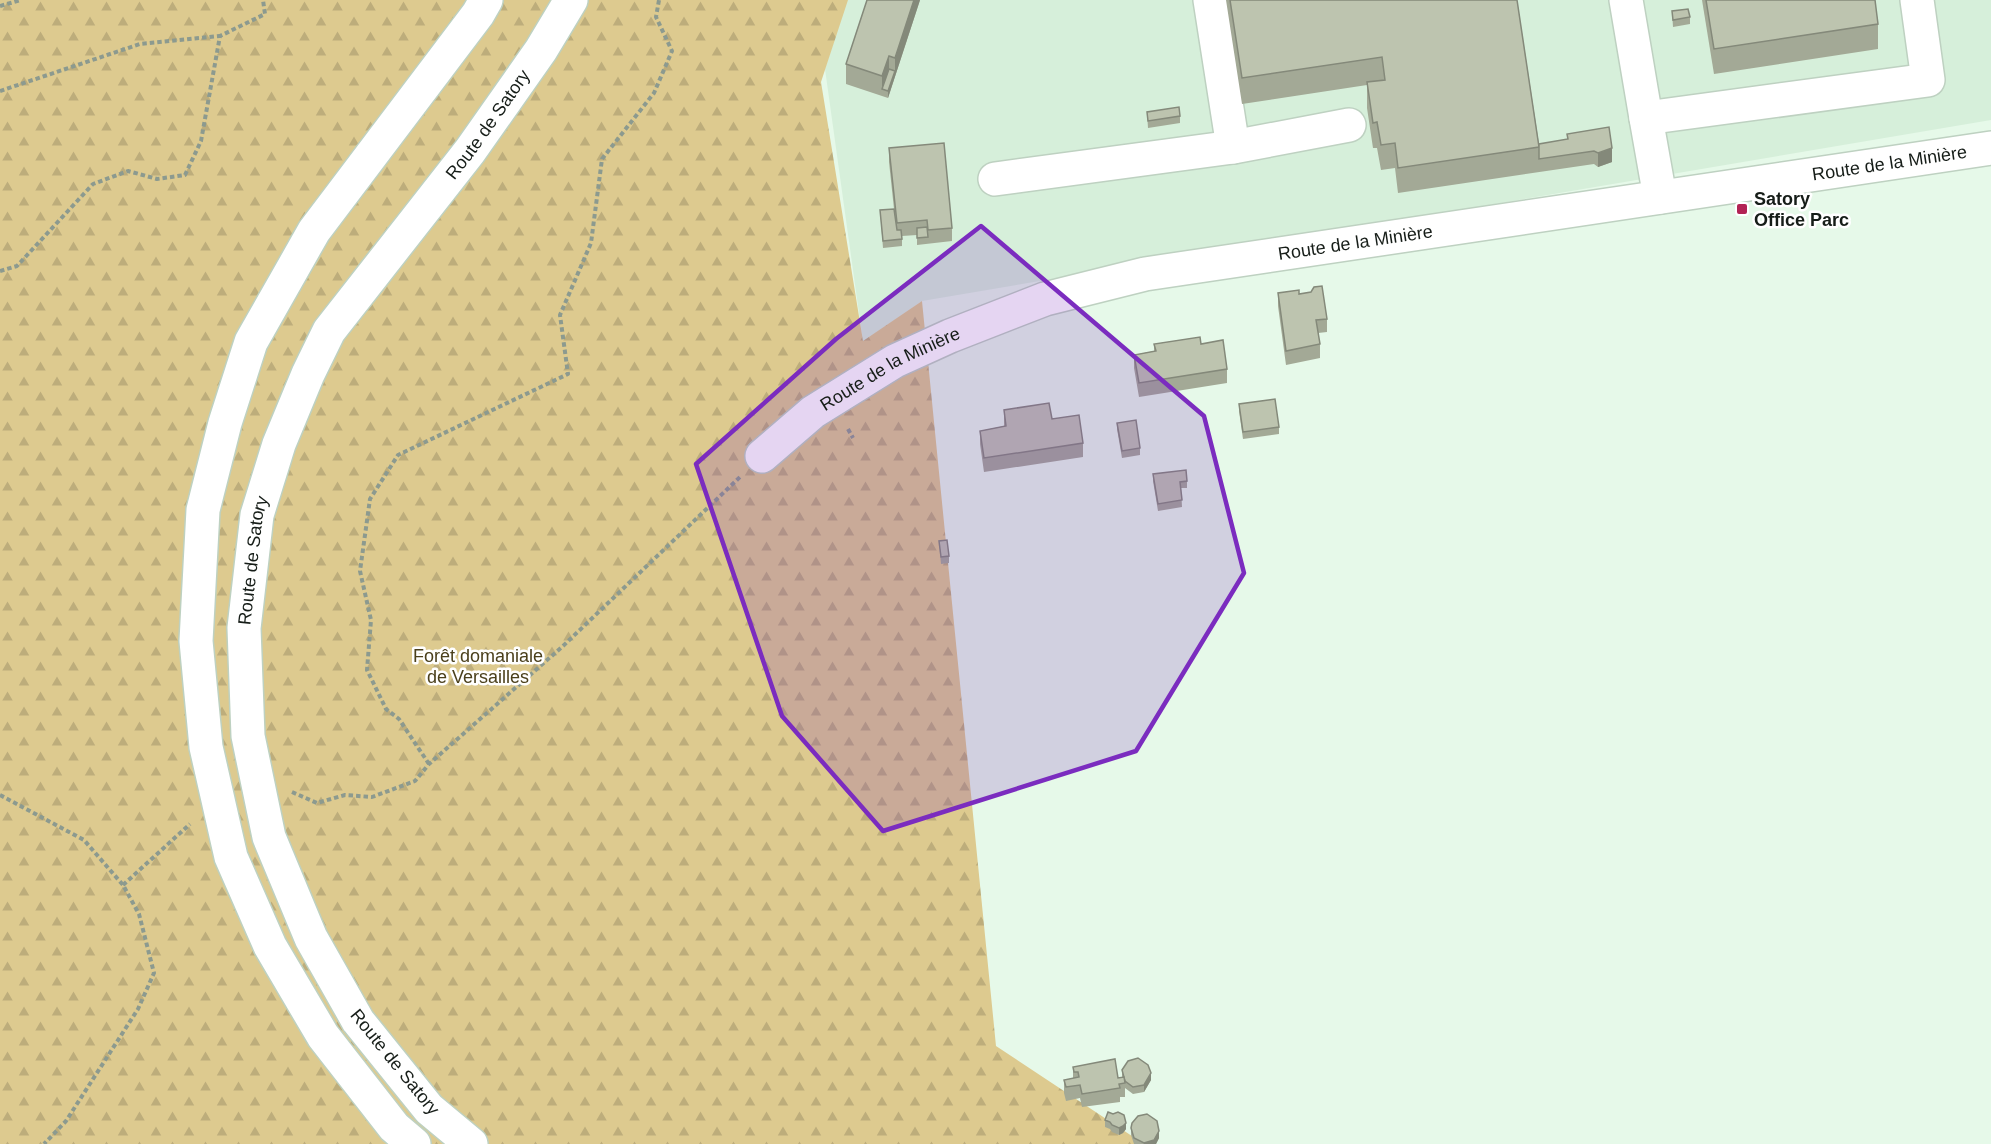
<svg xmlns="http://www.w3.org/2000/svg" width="1991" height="1144" viewBox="0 0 1991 1144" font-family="Helvetica,sans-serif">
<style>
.built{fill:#d6efda}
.forest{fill:url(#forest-firs)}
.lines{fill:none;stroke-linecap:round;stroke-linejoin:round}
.minor-casing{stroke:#bed1c1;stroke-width:36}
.major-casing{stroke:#bed1c1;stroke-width:36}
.path{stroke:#8c9a8f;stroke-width:4;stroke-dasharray:4.5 3;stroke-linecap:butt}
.minor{stroke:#fff;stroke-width:33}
.major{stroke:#fff;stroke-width:33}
.wall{fill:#a3a996}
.shaded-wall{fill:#84897a}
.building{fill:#bdc4af;stroke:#84897a;stroke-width:1.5}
.marked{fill:#7b2cbf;fill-opacity:0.2;stroke:#7b2cbf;stroke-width:4.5;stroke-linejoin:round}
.poi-dot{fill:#b22354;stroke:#fff;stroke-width:2}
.labels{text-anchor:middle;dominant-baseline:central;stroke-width:5;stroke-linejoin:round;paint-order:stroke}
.street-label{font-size:18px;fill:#161d18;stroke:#fff}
.poi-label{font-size:18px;font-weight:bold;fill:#161d18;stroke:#fff;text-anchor:start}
.park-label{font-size:18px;fill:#4b401c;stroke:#fff}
</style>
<defs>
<pattern id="forest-firs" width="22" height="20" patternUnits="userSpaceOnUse" patternTransform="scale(1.5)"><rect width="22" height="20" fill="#ddca8f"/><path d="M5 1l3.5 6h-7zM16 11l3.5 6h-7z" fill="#bdad7b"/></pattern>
</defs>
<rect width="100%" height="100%" fill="#e6f9e9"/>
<polygon class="built" points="847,0 1991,0 1991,120 922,301 863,342 825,69"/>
<polygon class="forest" points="0,0 848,0 821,82 863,341 922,301 996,1046 1144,1144 0,1144"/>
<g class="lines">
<defs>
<g id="minor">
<polyline points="1626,0 1646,118"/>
<polyline points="1233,147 1349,125"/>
<polyline points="995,179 1233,147 1210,0"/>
<polyline points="1660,197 1646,118 1928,80 1917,0"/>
<path id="s1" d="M762,456l51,-44 82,-51 55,-25 95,-37 100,-25 846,-126"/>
</g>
<g id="major">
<polyline points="414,1144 394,1127 323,1036 270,946 231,857 206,747 196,641 203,510 225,423 251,342 314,231 478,14 486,0"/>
<path id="s2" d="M471,1144l-42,-35 -71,-88 -47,-83 -42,-101 -21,-101 -4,-108 13,-113 22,-71 29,-70 21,-43 141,-180 71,-101 30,-50"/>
</g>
</defs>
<use href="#minor" class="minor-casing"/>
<use href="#major" class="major-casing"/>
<g class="path">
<polyline points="0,6 21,0"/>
<polyline points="0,91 140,44 220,36"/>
<polyline points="0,271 17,266 93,184 128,171 157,179 185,175 201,141 220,36 265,14 263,0"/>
<polyline points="848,429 853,438"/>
<polyline points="429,764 399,719 386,709 367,670 371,620 360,571 370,499 398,455 568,374 560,315 591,243 602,159 654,93 672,51 656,17 659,0"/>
<polyline points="292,792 317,803 345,795 372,797 415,781 429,764 563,646 740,477"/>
<polyline points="0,795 84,840 123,885 139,914 154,973 138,1009 66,1121 44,1144"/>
<polyline points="123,885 190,824"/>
</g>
<use href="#minor" class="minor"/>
<use href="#major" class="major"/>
</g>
<g class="wall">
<polygon points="867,0 920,0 888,98 846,84 846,64"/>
<polygon points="1226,0 1517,0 1539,144 1567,140 1567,134 1612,162 1598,167 1594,164 1398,193 1395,168 1381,170 1377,148 1373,148 1367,108 1367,85 1242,104"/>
<polygon points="1702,0 1875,0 1878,24 1878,49 1714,74"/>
<polygon points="1672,11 1690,17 1690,24 1673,27"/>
<polygon points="1147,112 1180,116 1180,123 1148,128"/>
<polygon points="889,148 952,228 952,241 917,245 917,235 902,236 902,246 883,248 880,210 894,209 889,162"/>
<polygon points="1278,293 1299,294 1327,319 1327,332 1318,333 1320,344 1320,358 1286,365 1278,306"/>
<polygon points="1154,344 1201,344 1227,369 1227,383 1139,397 1134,368 1134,355 1154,351"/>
<polygon points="1239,404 1279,427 1279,434 1243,439 1239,411"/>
<polygon points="1004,410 1052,419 1083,443 1083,457 984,472 980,444 980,431 1004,426"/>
<polygon points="1117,423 1140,448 1140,455 1122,458 1117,429"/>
<polygon points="1153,474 1187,481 1187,488 1181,488 1182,507 1158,511 1153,481"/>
<polygon points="939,541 949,556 949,563 941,564"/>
<polygon points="1073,1067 1118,1078 1122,1077 1122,1070 1151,1080 1144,1092 1133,1094 1125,1088 1125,1097 1120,1097 1120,1102 1082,1107 1080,1098 1066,1101 1064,1093 1064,1080 1073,1078"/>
<polygon points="1105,1120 1126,1129 1123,1133 1119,1135 1112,1132 1110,1129 1105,1127"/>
<polygon points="1131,1128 1159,1138 1156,1144 1134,1144 1131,1135"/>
</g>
<g class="shaded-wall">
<polygon points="914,0 920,0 888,98 888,91 895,71 895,58"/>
<polygon points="889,56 889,76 882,89 882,96 882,76"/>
<polygon points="1612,148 1612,162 1598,167 1598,153"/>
<polygon points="1151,1073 1151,1080 1144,1092 1144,1085"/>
<polygon points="1126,1123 1126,1129 1123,1133 1119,1135 1119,1128"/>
<polygon points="1159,1131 1159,1138 1156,1144 1144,1144 1144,1143"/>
</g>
<g class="building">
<polygon points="867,0 914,0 895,58 889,56 882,76 846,64"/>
<polygon points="1230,0 1517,0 1539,147 1398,168 1395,143 1381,145 1377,122 1373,123 1367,82 1385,80 1382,57 1242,78"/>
<polygon points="1706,0 1875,0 1878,24 1714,49"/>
<polygon points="1688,9 1690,17 1673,20 1672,11"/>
<polygon points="889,69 895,71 888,91 882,89"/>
<polygon points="1179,107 1180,116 1148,121 1147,112"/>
<polygon points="1609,127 1612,148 1598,153 1594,151 1539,159 1539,144 1568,139 1567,134"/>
<polygon points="944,143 952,228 928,230 927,220 897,223 889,148"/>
<polygon points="894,209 897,230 901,230 902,239 883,241 880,210"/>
<polygon points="927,227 928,237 917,238 917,228"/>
<polygon points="1322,286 1327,319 1316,320 1320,344 1286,351 1278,293 1299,290 1299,294 1311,292 1314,287"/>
<polygon points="1200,337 1201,344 1223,340 1227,369 1139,383 1134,355 1156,351 1154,344"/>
<polygon points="1275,399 1279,427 1243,432 1239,404"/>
<polygon points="1049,403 1052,419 1079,415 1083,443 984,458 980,431 1006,426 1004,410"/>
<polygon points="1136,420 1140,448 1122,451 1117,423"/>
<polygon points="1186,470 1187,481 1180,482 1182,500 1158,504 1153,474"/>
<polygon points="947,540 949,556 941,557 939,541"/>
<polygon points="1138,1058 1148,1065 1151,1073 1144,1085 1133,1087 1125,1081 1122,1070 1128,1061"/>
<polygon points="1115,1059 1118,1078 1124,1077 1125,1083 1119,1084 1120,1088 1082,1094 1080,1085 1066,1087 1064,1080 1079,1077 1078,1072 1074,1072 1073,1067"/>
<polygon points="1108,1112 1113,1114 1118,1112 1124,1115 1126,1123 1123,1126 1119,1128 1112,1125 1110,1122 1105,1120"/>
<polygon points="1147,1114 1157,1121 1159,1131 1154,1140 1144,1143 1134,1138 1131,1128 1132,1123 1138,1116"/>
</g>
<path class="marked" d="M981,226l223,190 40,157 -108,178 -253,80 -101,-115 -86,-252 140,-125z"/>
<rect class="poi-dot" x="1736" y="203" width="12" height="12" rx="3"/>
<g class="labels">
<g class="street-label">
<text stroke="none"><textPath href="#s2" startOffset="1156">Route de Satory</textPath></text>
<text stroke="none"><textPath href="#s1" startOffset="1182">Route de la Minière</textPath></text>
<text stroke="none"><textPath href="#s1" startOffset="642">Route de la Minière</textPath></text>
<text stroke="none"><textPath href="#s1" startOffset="156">Route de la Minière</textPath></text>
<text stroke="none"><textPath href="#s2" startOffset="652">Route de Satory</textPath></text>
<text transform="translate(395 1062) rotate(51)">Route de Satory</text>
</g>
<g class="poi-label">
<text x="1754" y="199">Satory<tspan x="1754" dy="21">Office Parc</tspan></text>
</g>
<g class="park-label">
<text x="478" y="656">Forêt domaniale<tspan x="478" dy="21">de Versailles</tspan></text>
</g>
</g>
</svg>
